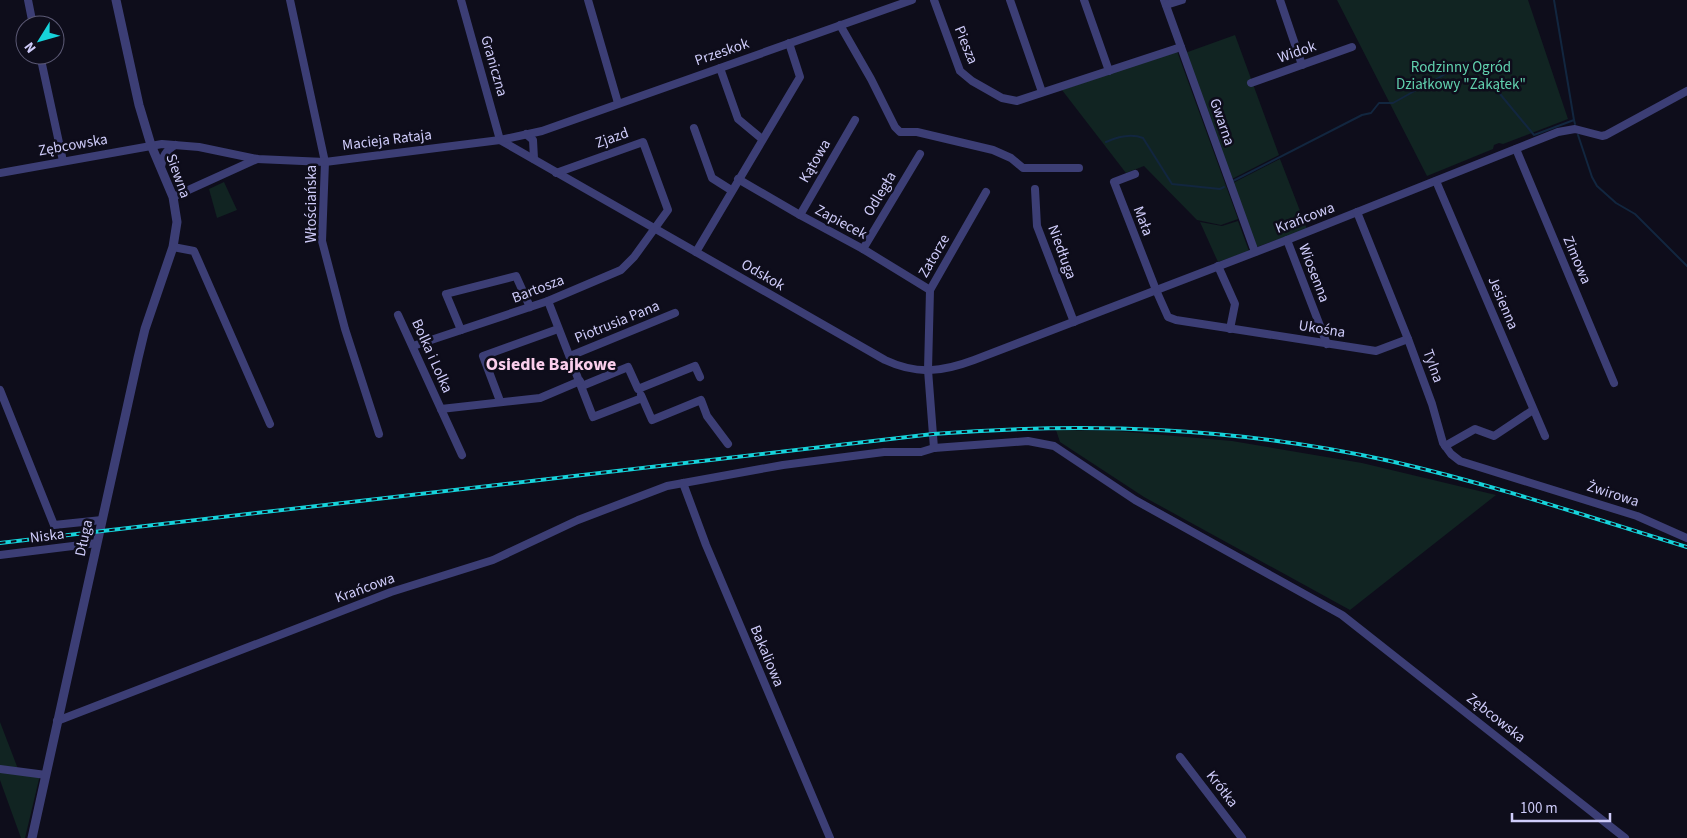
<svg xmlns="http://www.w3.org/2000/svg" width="1687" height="838" viewBox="0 0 1687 838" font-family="'Source Sans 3',sans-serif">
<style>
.green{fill:#112422}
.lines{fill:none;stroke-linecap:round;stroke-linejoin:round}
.stream{stroke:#12263f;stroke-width:2}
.minor{stroke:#3c3e75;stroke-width:8}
.tertiary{stroke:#3c3e75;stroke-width:9}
.rail-casing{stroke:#16d3db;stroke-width:4}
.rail{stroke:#0e0d1b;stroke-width:2;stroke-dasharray:5.5;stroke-linecap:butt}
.labels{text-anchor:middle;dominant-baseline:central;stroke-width:5;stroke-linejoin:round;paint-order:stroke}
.street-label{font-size:15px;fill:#cfccfa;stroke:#0e0d1b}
.park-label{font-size:15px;fill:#61d1ae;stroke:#0e0d1b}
.quarter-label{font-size:18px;font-weight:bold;fill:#faceec;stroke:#0e0d1b}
</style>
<rect width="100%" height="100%" fill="#0e0d1b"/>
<g class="green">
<polygon points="1337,0 1528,0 1568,119 1503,144 1499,143 1494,145 1493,149 1427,176"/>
<polygon points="1235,35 1279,155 1230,180 1185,53"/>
<polygon points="1177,51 1238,219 1221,225 1197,220 1144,166 1126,173 1062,90"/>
<polygon points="1280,159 1307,229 1254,248 1231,184"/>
<polygon points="224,182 237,210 217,218 209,189"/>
<polygon points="1238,221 1249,251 1218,262 1200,222 1222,226"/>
<polygon points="1056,430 1117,431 1232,441 1362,463 1496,495 1350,610 1144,497 1060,442"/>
<polygon points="0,722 18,769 40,775 25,838 21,838 0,780"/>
</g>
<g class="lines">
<g class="stream">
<polyline points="1554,0 1574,120"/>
<polyline points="1433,81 1466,62"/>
<polyline points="1500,94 1534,135 1574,120 1575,124"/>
<polyline points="1578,135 1592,177 1597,186 1616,203 1635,214 1687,266"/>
<path d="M1106,142c11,-5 25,-9 37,-4l29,46 48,5 4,-2"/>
<polyline points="1233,181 1362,115 1371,113 1379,103 1393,103 1427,84"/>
</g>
<g class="minor">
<polyline points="28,0 33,25"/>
<polyline points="290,0 325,162 322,241 345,329 379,434"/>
<polyline points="461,0 500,140"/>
<polyline points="588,0 618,103"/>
<polyline points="934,0 960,71 972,81 1002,98 1017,101 1181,47"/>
<polyline points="1010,0 1042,92"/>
<polyline points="1084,0 1109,71"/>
<polyline points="1164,0 1255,252"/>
<polyline points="1280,0 1302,65"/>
<polyline points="1166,5 1182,0"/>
<polyline points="840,25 871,79 895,127 900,132 917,132 993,150 1011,158 1023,168 1079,168"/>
<polyline points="40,55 63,161"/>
<polyline points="720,68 738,119 762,139"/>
<polyline points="1251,83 1352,47"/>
<polyline points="694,128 712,178 731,190"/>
<polyline points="526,134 533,140 534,159"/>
<path d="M500,140l385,220c32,15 57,12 89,0l313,-120 271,-108 17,-3 27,7 4,-1 81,-44"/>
<polyline points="1516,149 1614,383"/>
<path d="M161,167c1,-10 5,-17 14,-22"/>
<polyline points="0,173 162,144 199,147 257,159 325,162 500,140 542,131 912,0"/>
<polyline points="1135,174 1114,182 1156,290 1168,317 1176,320 1376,351 1408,339"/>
<polyline points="738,179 800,215 863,249 930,290"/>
<polyline points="1436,181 1545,436"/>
<polyline points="1035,189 1037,226 1074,322"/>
<polyline points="173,197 257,159"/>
<polyline points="1357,212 1408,339 1432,404 1443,443 1451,454 1460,461 1637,516 1687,538"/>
<polyline points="800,215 855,120"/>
<polyline points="1287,240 1327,344"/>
<polyline points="173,247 194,251 270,424"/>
<polyline points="863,249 920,154"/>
<polyline points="696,252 800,77 789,43"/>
<polyline points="1218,266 1235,304 1230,329"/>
<polyline points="548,301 593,417 642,398"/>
<polyline points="398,315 462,455"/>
<polyline points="461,330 446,294 516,276 530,307"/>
<polyline points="413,346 548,301 621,270 634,257 668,210 643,142 556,173"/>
<polyline points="570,356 675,313"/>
<polyline points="582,386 628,367 638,389 695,366 700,377"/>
<polyline points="0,390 54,525 102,520"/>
<polyline points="641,395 652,420 701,400 707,416 728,444"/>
<polyline points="500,401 483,356 558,329"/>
<polyline points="441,409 540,398 580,381"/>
<polyline points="1445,446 1475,429 1494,436 1533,410"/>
<polyline points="934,448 928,370 930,290 986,192"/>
<polyline points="683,483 706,545 830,838"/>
<polyline points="0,555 97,543"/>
<polyline points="57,721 391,592 493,560 578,520 667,486 783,465 884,452 921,452 934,448 1028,441 1054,446 1135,500 1342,615 1625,838"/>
<polyline points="1180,757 1242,838"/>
<polyline points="0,769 46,775"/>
</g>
<polyline class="tertiary" points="32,838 138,358 145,329 173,247 177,222 173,197 151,145 139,105 116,0"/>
<defs>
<path id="rail" d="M0,543l933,-109c156,-12 304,-7 457,27 101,23 199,56 297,86"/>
</defs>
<use href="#rail" class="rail-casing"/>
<use href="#rail" class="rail"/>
</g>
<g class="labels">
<g class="street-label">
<text transform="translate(966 45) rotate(68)">Piesza</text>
<text transform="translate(722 52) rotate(-19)">Przeskok</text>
<text transform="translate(1297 52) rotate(-19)">Widok</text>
<text transform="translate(494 66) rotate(74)">Graniczna</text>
<text transform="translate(1222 122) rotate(71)">Gwarna</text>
<text transform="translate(612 138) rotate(-20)">Zjazd</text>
<text transform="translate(387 140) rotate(-7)">Macieja Rataja</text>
<text transform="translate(73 145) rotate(-10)">Zębcowska</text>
<text transform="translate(815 161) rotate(-60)">Kątowa</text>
<text transform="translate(178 176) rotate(70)">Siewna</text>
<text transform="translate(880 194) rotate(-59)">Odległa</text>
<text transform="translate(311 204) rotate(-90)">Włościańska</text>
<text transform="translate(1305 218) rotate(-21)">Krańcowa</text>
<text transform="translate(1143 221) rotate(69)">Mała</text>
<text transform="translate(841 222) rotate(28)">Zapiecek</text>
<text transform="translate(1062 252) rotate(70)">Niedługa</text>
<text transform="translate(934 256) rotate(-60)">Zatorze</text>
<text transform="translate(1577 260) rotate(67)">Zimowa</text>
<text transform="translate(1314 273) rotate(69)">Wiosenna</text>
<text transform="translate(763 275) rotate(30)">Odskok</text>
<text transform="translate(538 289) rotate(-21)">Bartosza</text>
<text transform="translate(1503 303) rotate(67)">Jesienna</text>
<text transform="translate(617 322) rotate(-22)">Piotrusia Pana</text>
<text transform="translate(1322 329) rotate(9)">Ukośna</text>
<text transform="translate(432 356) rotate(66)">Bolka i Lolka</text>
<text transform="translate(1433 366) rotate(70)">Tylna</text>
<text transform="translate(1613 494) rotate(18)">Żwirowa</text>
<text transform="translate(47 536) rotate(-7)">Niska</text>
<text transform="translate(84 538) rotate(-78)">Długa</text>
<text transform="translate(365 588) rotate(-20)">Krańcowa</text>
<text transform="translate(767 656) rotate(67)">Bakaliowa</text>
<text transform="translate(1496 718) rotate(38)">Zębcowska</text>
<text transform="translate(1222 789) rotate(52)">Krótka</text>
</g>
<g class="park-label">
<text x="1461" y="67">Rodzinny Ogród<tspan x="1461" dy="17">Działkowy "Zakątek"</tspan></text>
</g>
<g class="quarter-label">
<text x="551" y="364">Osiedle Bajkowe</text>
</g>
</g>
<g transform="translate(40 40) rotate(233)"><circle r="24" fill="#0e0d1b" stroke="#5b5974"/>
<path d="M0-4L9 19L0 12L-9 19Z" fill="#16d3db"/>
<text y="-8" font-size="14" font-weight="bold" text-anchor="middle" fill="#cfccfa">N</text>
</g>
<path d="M1512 813v8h98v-8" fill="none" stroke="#cfccfa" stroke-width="2.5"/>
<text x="1520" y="813" font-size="15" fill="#cfccfa" stroke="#0e0d1b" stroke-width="4" paint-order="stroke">100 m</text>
</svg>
